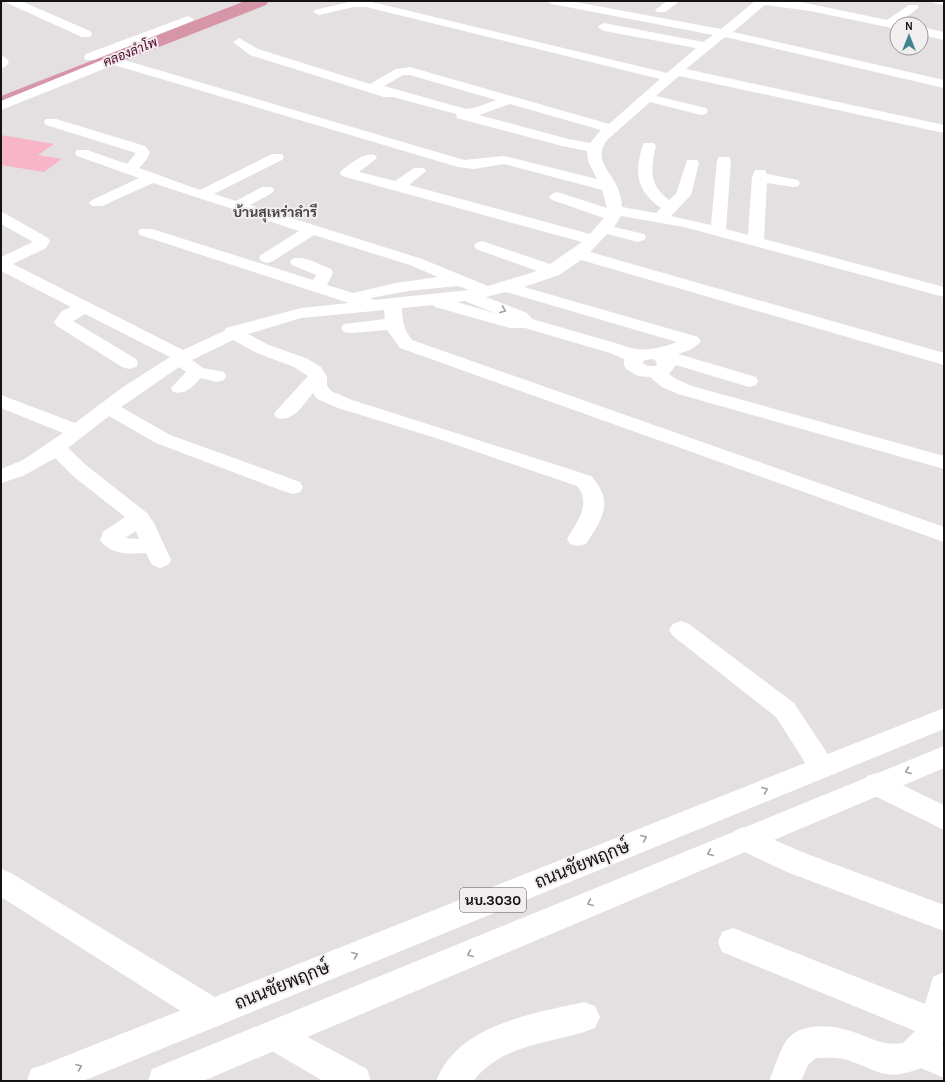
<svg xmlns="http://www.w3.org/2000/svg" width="945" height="1082" viewBox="0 0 945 1082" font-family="Karla,Sarabun,sans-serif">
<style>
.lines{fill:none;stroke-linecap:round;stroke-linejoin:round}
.river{fill:#d795a8;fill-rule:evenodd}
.building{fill:#f9b5c8}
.minor{fill:#fff;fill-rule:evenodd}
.major{fill:#fff;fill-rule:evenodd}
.oneway{stroke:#a1a0a0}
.labels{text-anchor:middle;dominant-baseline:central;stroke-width:4;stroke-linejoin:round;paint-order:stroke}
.far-water-label{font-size:13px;font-style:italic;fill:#510227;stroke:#f2edee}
.far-quarter-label{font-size:14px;font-weight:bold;fill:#484445;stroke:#f2edee}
.shield{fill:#f2edee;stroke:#575454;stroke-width:1}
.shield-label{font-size:14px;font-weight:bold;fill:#141212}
.near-street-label{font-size:18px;fill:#141212;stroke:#f2edee}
</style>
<rect width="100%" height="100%" fill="#e4e0e1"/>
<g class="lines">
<polygon class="river" points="245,1 269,1 266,5 1,109 1,96"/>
</g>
<polygon class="building" points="1,135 54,144 38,155 62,159 44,172 1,165"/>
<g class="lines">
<g class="minor">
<polygon points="5,1 21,1 90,31 92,34 90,37 82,37 7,3"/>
<path d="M368,1l299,72 29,-25 -92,-17 -6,-4 2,-2 4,-2 99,19 10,-7 -161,-31 -6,-3h24l151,28 34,-28h41l91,19 22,-15h8l2,2 -2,2 -19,14 3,1h-4v5l-87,-18 -45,-6 -32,27 211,48v8l-219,-51 -39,32 258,56v8l-265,-57 -23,20 50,12 2,3 -2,3 -5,1 -51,-13 -43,38c-14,19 2,30 10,46 2,5 5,14 5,21l34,6 5,-5c-17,-12 -26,-26 -22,-47 1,-6 2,-13 5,-18h10l2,3c-5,24 -8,38 13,54l7,-6 11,-34h10l2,3 -8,32 -20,21 40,9 6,-65 2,-3h10l2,3 -5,69 22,6 4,-58 3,-7h10l2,4 31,6 2,3 -2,3 -5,1 -26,-4 -3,56 180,48v10l-260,-70 -63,-11 -7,11 30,7 2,3 -2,3 -6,2 -31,-8 -17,18 354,101v12l-363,-105 -22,15 -35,12 174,50 3,4c-6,8 -14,10 -23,13l78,23 2,4 -2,4 -7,2 -73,-22 -7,9 7,5 16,7 252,70v13l-266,-75 -16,-7 -12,-10 -12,-1 -12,-7 -2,-4v-6l-14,-6 -85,-25h-15l-75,-21 -2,-2 -31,3c0,13 2,22 10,32l532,187v15l-544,-194 -13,-18 -37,3 -6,-1 -3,-4 3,-4 41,-5 -1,-9 -83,8 -53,16 21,11 39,14 13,8 6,10v9l4,5 21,9 239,76c24,26 11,43 -5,68l-8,2 -8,-2 -3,-5c10,-17 25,-36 10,-53l-138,-47 -101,-31 -21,-9 -4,-6c-10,12 -19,29 -36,25l-3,-4 3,-4 31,-34 -14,-9 -37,-14 -24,-13 -41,20 11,8 21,4 2,4 -2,4 -7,2 -16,-4c-9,9 -15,17 -28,14l-2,-4 15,-16 -7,-5 -58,40 49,28 130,47 3,5 -3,5 -7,2 -7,-2 -130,-49 -47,-27 -41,32 19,18 60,47 7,10 17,37 -3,5 -8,3 -8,-3 -6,-12c-16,1 -36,2 -46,-13l3,-8 22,-15 -52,-41 -18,-18 -32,18 -22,7v-14l22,-9 40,-27 -62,-25v-13l74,28 48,-36 47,-30 -85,-43 -12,7 63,38 2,4 -2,4 -7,2 -7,-2 -65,-41 -3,-4 8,-11 9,-4 -70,-36v-14l32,-15 -32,-18v-12l5,2 42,24 2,3 -4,7 -33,16 170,86 41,-19 2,-3 75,-20 48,-5 -209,-68 -2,-3 2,-3h12l161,51 3,-5 -24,-10 -2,-3 2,-3c13,-4 27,6 39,10l2,4 -6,12 26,8 43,-10 42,-6 -28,-12 -96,-30 -41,26 -6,2 -6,-2 -2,-3 2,-3 38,-24 -146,-48 -51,23h-10l-3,-3 3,-3 47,-22 -62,-22 -2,-3 2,-3h10l40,14 9,-11 -90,-28 -2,-3 2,-3h10l89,27 5,6 -3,7 -8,9 61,22 72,-36h10l2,3 -2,3 -68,34 22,7 26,-14h10l2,3 -2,3 -22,12 172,54 66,27 49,-15 -61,-22 -2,-3 2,-3 6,-2 6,2 62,21 32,-22 -240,-66 -2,-3 2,-3c9,-6 21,-18 33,-15l2,3 -18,14 36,9 19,-13h10l2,3 -17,14 181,49 14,-16 -52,-18 -3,-3 3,-3 5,-2 50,16 -5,-18 -98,-26 -30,5 -16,-2 -344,-102 -113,45v-9l101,-41 12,-3 350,103 40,-4 93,23 -9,-18 -1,-10 -25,-5 -105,-28 -1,-4 -63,-17h-9l-134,-42 -17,-13 6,-4 19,11 112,35 26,-15 14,-2 199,57 51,-45 -294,-72h-12l-35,8 -6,-3 2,-2 38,-9zM403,75h7l86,25 -22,8 -8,1 -82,-23zM510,104l91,26 -11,13 -22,-4 -89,-24zM458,286l11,4 -95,10 -4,-2 38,-7zM506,292l171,50c-19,7 -35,11 -55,3l-90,-26 -5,-6 -41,-16zM465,301l32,13 -40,-12zM653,359l4,3 -1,4h-8l-6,-3 3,-3zM136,531l3,8 -14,-1z"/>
<polygon points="667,1 680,1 665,12 657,12 655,10"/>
<polygon points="932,1 944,1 944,5 934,3"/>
<polygon points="188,16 194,19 192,21 94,60 86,60 84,57 86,54"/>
<polygon points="921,27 944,32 944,40 921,35"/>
<polygon points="1,56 5,57 9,62 5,67 1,68"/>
<polygon points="681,621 689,624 794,703 831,759 835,767 831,775 822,778 813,775 776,717 673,636 669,630 673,624"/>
<polygon points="877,773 944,805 944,830 867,792 864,784 867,776"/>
<polygon points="744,827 807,854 944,905 944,931 787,872 734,847 730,839 734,831"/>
<polygon points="1,869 11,873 223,1002 228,1013 223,1024 212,1028 201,1024 1,897"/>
<path d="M733,928l192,76 8,-27 11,-5v69l-2,4 2,1v32l-23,-10c-37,14 -40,3 -74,-8 -10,-3 -21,-2 -31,-2l-8,7 -7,16h-32c5,-12 9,-25 15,-37 14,-25 53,-19 75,-10 15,6 28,12 44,9l12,-12 -193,-79 -4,-10 4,-10z"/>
<path d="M584,1002l11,4 5,11 -5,11c-44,17 -89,13 -122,53h-37c23,-57 95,-67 148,-79z"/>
<polygon points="276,1020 367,1069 371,1081 323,1081 265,1047 260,1036 265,1025"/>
</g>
<g class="major">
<polygon points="944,708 944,729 83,1081 27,1081 31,1069 43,1065"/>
<polygon points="944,746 944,768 203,1081 148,1081 152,1069"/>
</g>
</g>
<defs><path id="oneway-chevron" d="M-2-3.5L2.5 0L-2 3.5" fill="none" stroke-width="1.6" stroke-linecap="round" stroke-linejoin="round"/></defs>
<g class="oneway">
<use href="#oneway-chevron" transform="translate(503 310) rotate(22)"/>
<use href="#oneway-chevron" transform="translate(908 771) rotate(158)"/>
<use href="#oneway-chevron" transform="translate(765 790) rotate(-22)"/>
<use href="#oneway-chevron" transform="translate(644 838) rotate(-22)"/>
<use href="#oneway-chevron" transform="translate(710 853) rotate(157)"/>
<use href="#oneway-chevron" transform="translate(590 903) rotate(157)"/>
<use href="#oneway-chevron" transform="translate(470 954) rotate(157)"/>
<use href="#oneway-chevron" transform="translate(355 955) rotate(-22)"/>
<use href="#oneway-chevron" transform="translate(79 1067) rotate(-22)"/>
</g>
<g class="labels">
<g class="far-water-label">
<text transform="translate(130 52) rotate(-22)">คลองลำโพ</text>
</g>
<g class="far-quarter-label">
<text x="275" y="212">บ้านสุเหร่าลำรี</text>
</g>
<rect class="shield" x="460" y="888" width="66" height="24" rx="3"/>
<g class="shield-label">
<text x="493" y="900">นบ.3030</text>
</g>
<g class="near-street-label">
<text transform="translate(582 864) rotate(-22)">ถนนชัยพฤกษ์</text>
<text transform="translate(282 985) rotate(-22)">ถนนชัยพฤกษ์</text>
</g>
</g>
<rect width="945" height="1082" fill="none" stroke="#141212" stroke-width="4"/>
<g transform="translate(909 36)"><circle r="19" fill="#f2edee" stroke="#999596"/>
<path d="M0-3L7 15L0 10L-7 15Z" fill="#3f8490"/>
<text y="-6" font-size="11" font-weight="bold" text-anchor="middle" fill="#141212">N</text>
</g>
</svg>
